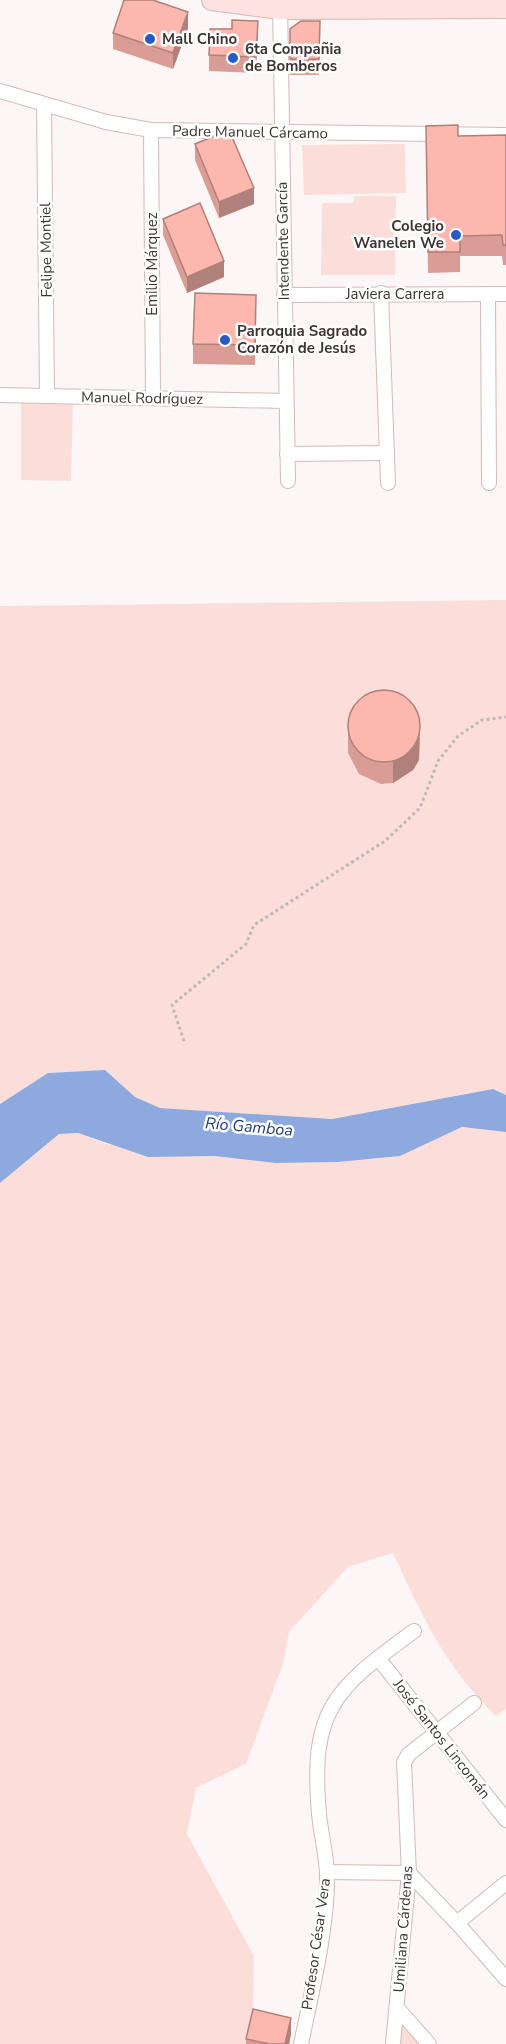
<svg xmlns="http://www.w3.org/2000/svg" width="506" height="2044" viewBox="0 0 506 2044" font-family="'Nunito Sans',sans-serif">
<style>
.green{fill:#fbdeda}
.water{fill:#8da9dd}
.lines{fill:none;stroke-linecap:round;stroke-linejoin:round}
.street-casing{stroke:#d2bab7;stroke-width:16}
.secondary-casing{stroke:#d2bab7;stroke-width:22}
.path{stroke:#bfb9b8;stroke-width:3;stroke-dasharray:3 3;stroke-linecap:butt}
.street{stroke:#fff;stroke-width:14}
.secondary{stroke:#fde2df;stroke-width:20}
.wall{fill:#d99d96}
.shaded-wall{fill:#b0807a}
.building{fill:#fcb7ae;stroke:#b0807a;stroke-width:1.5}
.poi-dot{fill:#275ac8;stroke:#fff;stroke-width:2}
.labels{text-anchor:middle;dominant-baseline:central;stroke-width:5;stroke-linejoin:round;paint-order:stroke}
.poi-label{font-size:15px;font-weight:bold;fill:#3e3533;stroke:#fff;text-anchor:start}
.street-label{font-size:15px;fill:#3e3533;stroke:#fff}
.water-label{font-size:16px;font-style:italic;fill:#1e3c7a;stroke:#fff}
</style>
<rect width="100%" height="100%" fill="#fcf7f6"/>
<g class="green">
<polygon points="405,144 406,193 304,195 302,145"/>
<polygon points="354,196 396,196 395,275 321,275 322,203 353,203"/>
<polygon points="21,400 73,401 71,481 21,480"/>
<polygon points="506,600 506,1095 493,1089 332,1119 160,1108 135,1097 105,1070 48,1073 0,1104 0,606"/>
<path d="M462,1127l44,5v577l-10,7c-51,-49 -74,-100 -103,-163l-45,14 -59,65 -6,32 -37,100 -50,24 -9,46 67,122 -1,62 -7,26h-246v-861l59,-49 19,-1 28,11 169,19 63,-1 62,-6z"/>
<polygon points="399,2014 426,2044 395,2044"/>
</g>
<polygon class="water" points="105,1070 135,1097 160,1108 332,1119 493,1089 506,1095 506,1132 462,1127 400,1156 338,1162 275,1163 214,1156 148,1157 78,1133 59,1134 0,1183 0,1104 48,1073"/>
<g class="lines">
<defs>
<g id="street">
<polyline points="280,2 288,481"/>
<polyline points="0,91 106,122 151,130 506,135"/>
<polyline points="44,105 47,396"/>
<polyline points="151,130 153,398"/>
<polyline points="381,293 388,483"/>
<polyline points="284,295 506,294"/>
<polyline points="488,295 489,483"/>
<polyline points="0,395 285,401"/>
<polyline points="287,454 387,453"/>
<polyline points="378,1658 506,1820"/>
<polyline points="327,1872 409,1873 457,1923 506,1979"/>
<polyline points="457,1923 506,1883"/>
<polyline points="398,2009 429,2044"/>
<path d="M301,2044c11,-54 27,-117 26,-171 -1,-20 -6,-39 -8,-59 -9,-104 14,-124 95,-183"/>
<polyline points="393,2044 409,1873 404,1762 409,1754 474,1703"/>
</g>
<polyline id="secondary" points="212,0 280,9 506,8"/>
</defs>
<use href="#street" class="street-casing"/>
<use href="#secondary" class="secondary-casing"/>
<polyline class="path" points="184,1041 172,1005 246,944 254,925 385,841 420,808 438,761 458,736 482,720 506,717"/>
<use href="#street" class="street"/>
<use href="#secondary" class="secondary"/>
</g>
<g class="wall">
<polygon points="320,21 319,75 290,75 290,29"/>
<polygon points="188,28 173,69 113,49 113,33"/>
<polygon points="258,37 256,73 209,71 209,55"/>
<polygon points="426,126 458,136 506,135 506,265 503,265 502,256 460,256 460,272 428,273"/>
<polygon points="195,144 254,204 219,218 195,160"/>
<polygon points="163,219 224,277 187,293 163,235"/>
<polygon points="256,315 255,365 193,364 193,344"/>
<polygon points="348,733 420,738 419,760 413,770 393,783 381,784 359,774 348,753"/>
<polygon points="291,2034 289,2044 246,2044 246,2039"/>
</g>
<g class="shaded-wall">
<polygon points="188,12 188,28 173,69 173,53"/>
<polygon points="254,188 254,204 219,218 219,202"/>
<polygon points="224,261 224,277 187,293 187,277"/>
<polygon points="420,717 419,760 413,770 393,783 393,762"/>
<polygon points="291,2018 291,2034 289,2044 285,2044"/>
</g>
<g class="building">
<polygon points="124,0 153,0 188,12 173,53 113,33"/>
<polygon points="232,20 258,21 256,57 209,55 210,29 232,29"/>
<polygon points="301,21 320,21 319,59 290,59 290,29"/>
<polygon points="458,125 458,136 506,135 506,245 503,245 502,235 460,236 460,252 428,252 426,126"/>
<polygon points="229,130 254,188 219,202 195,144"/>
<polygon points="200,203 224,261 187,277 163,219"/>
<polygon points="195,293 256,295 255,345 193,344"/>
<circle cx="384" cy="726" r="36"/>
<polygon points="253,2009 291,2018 285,2044 270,2044 246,2039"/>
</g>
<g class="poi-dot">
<circle cx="150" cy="39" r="6"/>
<circle cx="233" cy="58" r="6"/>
<circle cx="456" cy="235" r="6"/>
<circle cx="225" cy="340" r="6"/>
</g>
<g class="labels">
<g class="poi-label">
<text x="162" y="39">Mall Chino</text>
<text x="245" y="49">6ta Compañia<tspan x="245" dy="17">de Bomberos</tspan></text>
<text x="444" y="226" text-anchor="end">Colegio<tspan x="444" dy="17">Wanelen We</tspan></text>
<text x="237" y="331">Parroquia Sagrado<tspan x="237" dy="17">Corazón de Jesús</tspan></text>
</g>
<g class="street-label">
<text transform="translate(250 132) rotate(1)">Padre Manuel Cárcamo</text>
<text transform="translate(283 241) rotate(-91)">Intendente García</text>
<text transform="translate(46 250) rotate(-91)">Felipe Montiel</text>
<text transform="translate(152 264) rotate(-90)">Emilio Márquez</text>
<text x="395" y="294">Javiera Carrera</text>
<text transform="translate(142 398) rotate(1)">Manuel Rodríguez</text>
<text transform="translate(442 1739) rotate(52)">José Santos Lincomán</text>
<text transform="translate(403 1929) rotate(-86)">Umiliana Cárdenas</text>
<text transform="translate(316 1944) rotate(-82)">Profesor César Vera</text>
</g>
<g class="water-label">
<text transform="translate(249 1127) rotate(5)">Río Gamboa</text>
</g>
</g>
</svg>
